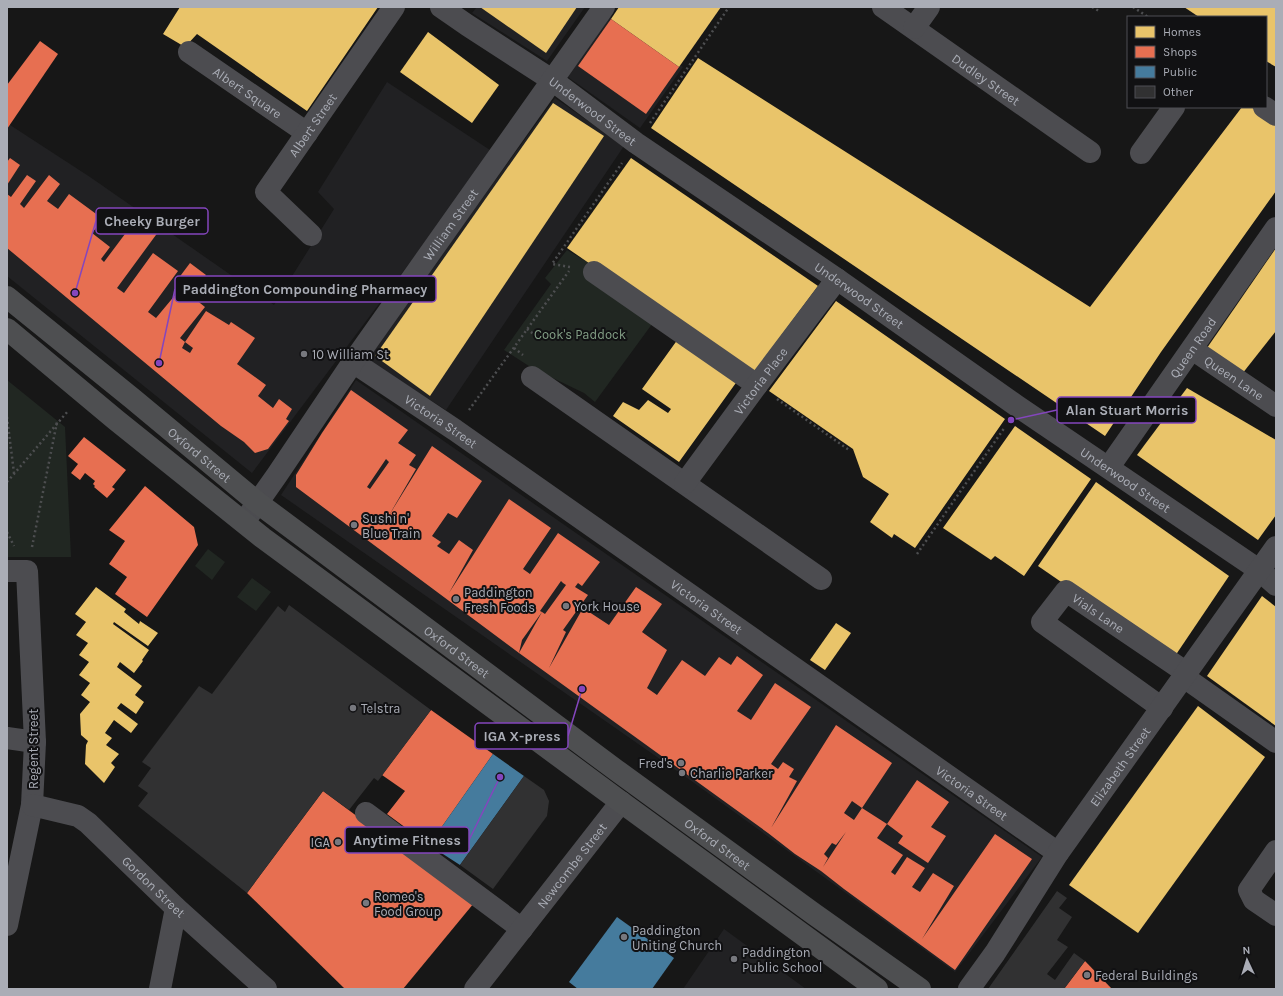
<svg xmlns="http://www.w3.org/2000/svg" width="1283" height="996" viewBox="0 0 1283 996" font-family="Karla,sans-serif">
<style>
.built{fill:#212123}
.green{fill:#212722}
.homes{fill:#e9c46a}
.shops{fill:#e76f51;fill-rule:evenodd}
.public{fill:#457b9d}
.building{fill:#313132}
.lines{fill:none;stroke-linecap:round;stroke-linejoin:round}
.path{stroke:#4d4e50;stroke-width:2.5;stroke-dasharray:2 3;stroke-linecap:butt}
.minor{stroke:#4c4c50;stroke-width:22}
.major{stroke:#4e4f51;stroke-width:22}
.poi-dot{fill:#77787e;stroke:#111113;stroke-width:1.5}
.labels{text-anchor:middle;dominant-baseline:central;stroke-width:4;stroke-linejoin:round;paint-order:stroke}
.street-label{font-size:13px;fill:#aaadb6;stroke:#111113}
.park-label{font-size:13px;fill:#839f86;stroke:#111113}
.poi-label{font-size:13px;fill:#aaadb6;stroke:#111113;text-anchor:start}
.leader{fill:none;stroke:#8446bd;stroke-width:1.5}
.callout-dot{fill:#8446bd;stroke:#111113;stroke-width:1.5}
.callout{fill:#111113;stroke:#8446bd;stroke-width:1.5}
.callout-label{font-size:14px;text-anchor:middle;font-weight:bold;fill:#aaadb6}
</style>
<rect width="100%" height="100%" fill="#171717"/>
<g class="built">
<polygon points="477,7 585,7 547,61 472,13"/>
<polygon points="608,15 683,67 640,128 565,75"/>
<polygon points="387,82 493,152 252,473 7,276 7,123 90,177 274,305 334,209 318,192"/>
<polygon points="555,98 624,146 446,410 365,359"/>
<polygon points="356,380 1042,857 955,972 690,780 281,495"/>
<polygon points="724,929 806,989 683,989"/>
</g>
<g class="green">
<polygon points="567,250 599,269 655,320 595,402 584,393 532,368 504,350 551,284 545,278"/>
<polygon points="7,380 65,427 71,557 7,557"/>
<polygon points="208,549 225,562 212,580 195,566"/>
<polygon points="252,578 271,592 256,611 237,597"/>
</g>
<g class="homes">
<polygon points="180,7 378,7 307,111 197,34 185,47 163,34"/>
<polygon points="480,7 577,7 546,53"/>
<polygon points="619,7 721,7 679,67 611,19"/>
<polygon points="1184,7 1276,7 1276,67 1266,61 1266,17 1199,17"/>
<polygon points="428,32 499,85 472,123 400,72"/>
<polygon points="698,58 1090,307 1242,107 1251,107 1276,124 1276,191 1161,352 1105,436 651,128"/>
<polygon points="553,103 604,136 430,396 375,356"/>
<polygon points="631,158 818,286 752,375 567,248"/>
<polygon points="1276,248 1276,331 1242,374 1207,348"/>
<polygon points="836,301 1005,419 915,548 894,534 892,538 870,522 889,494 863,477 853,449 769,391"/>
<polygon points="678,339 738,380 679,462 613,416 623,402 639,410 648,400 668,413 671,409 642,389"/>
<polygon points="1187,388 1276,440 1276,515 1258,540 1137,455"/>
<polygon points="1015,426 1091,479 1024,576 995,556 991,560 943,528"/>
<polygon points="1096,482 1229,576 1173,659 1038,566"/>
<polygon points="96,587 126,609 124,612 139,624 140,621 158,633 148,646 114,622 113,624 149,650 142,660 143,661 134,673 120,662 117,667 142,686 135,695 144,702 136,714 121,703 117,708 138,724 131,733 114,720 105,733 112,738 106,745 119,754 111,763 115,767 104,783 85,764 86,745 88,741 81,735 80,714 90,702 81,695 90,683 79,675 89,662 79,655 88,643 76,635 86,622 75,614"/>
<polygon points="1262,596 1276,607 1276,726 1207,676"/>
<polygon points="836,623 851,633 825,670 810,660"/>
<polygon points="1198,706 1265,757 1138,933 1069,885"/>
</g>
<g class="shops">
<polygon points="611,19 679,67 646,114 578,66"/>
<polygon points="40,41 58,54 7,129 7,85"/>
<polygon points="10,158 20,165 7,185 7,162"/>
<polygon points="27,175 36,181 20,204 24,208 49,175 60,184 47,201 58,209 69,194 103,219 92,233 110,247 101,259 104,262 143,210 164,224 117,288 124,293 153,253 178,271 148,312 156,318 181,288 175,283 190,263 206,275 190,295 205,307 180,338 185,342 182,348 190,353 193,348 185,342 206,311 229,325 231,322 255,338 237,364 266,385 258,396 273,408 279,399 292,409 286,419 289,421 268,449 255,453 244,442 221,426 7,248 7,194 11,197"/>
<path d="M351,390l57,40 -10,13 18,12 -7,10 7,4 -28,48 44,-71 50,35 -25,37 -9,-5 -16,23 9,6 -4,4 12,8 10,-14 14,10 -24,43 60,-94 42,29 -28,41 7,5 28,-41 42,29 -18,24 -4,-3 -3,4 13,8 -25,35 3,2 -17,36 34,-60 26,17 27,-38 26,17 -20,28 25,18 -20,38 10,7 25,-35 23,16 14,-19 12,8 6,-9 26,19 -26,36 14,9 24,-37 36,24 -40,57 7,5 5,-7 11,7 -5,8 8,4 -26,47 65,-103 56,38 -30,45 25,16 -10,14 26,17 -12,17 4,3 12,-18 18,11 -13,19 8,5 13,-19 21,13 -32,53 73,-105 37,25 -77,111 -111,-81 -23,-18 -26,-17 -27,-21 -249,-180 23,-41 3,2 21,-29 -3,-2 -2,-2 -21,30 2,1 -20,28 -3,13 -223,-166v-12l26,-42zM386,459l3,3 -19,27 -3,-2zM852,801l10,7 -8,12 -10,-7zM846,832l-23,35 5,-9 -4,-4 8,-11 4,2z"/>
<polygon points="84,437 126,470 112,487 115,489 107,498 94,487 95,486 93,484 95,481 85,473 80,480 71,473 78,464 68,456"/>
<polygon points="145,486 194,527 198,545 147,617 115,594 127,577 109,564 125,541 109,530"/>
<polygon points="431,710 493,754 429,845 387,814 405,791 382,775"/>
<polygon points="917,780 949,802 931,827 946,836 928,863 898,843 903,836 887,824"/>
<polygon points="323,791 474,903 403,989 345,989 247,893"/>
<polygon points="1085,961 1112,989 1064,989"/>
</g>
<g class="public">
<polygon points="493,754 524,776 460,865 429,845"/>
<polygon points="617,917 674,958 652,989 578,989 569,982"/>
</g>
<g class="building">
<polygon points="289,605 431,710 378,781 374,778 349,810 323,791 247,893 138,806 148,793 138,786 151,768 142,762 199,686 212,694 278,606 285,612"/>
<polygon points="524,776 544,790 549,801 547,816 493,889 460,865"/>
<polygon points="1057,891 1067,898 1059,908 1072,917 1057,940 1068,947 1047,974 1055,980 1074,953 1085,961 1064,989 988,989"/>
</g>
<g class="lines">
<g class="path">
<polyline points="1092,7 1099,11"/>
<polyline points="1133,7 1148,17"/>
<polyline points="650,123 729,7"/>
<polyline points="570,267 552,264 622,163"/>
<polyline points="527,329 536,336"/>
<polyline points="514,348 523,355"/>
<polyline points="777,399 849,450"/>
<polyline points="469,410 569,271"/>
<polyline points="7,417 14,473"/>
<polyline points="7,482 68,411"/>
<polyline points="7,532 14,546"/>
<polyline points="32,547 57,422"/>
<polyline points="917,554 1005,427"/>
</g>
<g class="minor">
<path id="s1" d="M441,7l26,18 85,55 84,63 201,136 180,127 242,164 17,15"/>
<path id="s2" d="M883,7l207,145"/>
<polyline points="914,28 929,7"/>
<path id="s3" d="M189,52l118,81"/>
<polyline points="1264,107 1276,115"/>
<polyline points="1141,153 1174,107"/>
<path id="s4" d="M311,235l-45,-43 128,-185"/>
<polyline points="594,272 757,385"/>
<path id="s5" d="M1192,349l84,57"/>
<path id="s6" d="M353,362l102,68 603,423"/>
<polyline points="532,377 821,579"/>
<path id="s7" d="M1109,467l167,-239"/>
<path id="s8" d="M685,483l72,-98 80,-106"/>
<path id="s9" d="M244,522l33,-47 76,-113 251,-355"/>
<polyline points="7,571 27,571 35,742 32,805 7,925"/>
<polyline points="1184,677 1276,742"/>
<path id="s10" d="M1162,708l-120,-86 24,-31 121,82"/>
<polyline points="7,738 35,742"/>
<path id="s11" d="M32,805l46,11 10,7 88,85 90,81"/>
<polyline points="366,813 522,929"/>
<polyline points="1276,851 1249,890 1254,900 1276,915"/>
<polyline points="160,989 176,908"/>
<path id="s12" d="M475,989l146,-187"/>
<path id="s13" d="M969,989l26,-36 63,-100 218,-306"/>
</g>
<g class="major">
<path id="s14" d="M7,297l126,102 125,104 358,267 198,144 106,75"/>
<polyline points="7,329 116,420 263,538 621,802 877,989"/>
</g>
</g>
<g class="poi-dot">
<circle cx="304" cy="354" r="4"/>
<circle cx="354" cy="525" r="4"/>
<circle cx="456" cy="599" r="4"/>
<circle cx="566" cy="606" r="4"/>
<circle cx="353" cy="708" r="4"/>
<circle cx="681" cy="763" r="4"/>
<circle cx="682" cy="773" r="4"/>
<circle cx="338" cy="842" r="4"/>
<circle cx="366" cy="903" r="4"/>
<circle cx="624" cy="937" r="4"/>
<circle cx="734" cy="959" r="4"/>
<circle cx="1087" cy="975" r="4"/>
</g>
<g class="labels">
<g class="street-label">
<text stroke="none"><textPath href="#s2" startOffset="126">Dudley Street</textPath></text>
<text stroke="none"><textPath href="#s3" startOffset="71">Albert Square</textPath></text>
<text stroke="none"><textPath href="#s1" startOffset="184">Underwood Street</textPath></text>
<text stroke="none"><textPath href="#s4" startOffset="144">Albert Street</textPath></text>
<text stroke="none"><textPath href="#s9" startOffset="362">William Street</textPath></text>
<text stroke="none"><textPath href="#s1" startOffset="508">Underwood Street</textPath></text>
<text stroke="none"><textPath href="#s7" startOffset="146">Queen Road</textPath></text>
<text stroke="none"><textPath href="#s5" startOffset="51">Queen Lane</textPath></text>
<text stroke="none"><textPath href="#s8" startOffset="127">Victoria Place</textPath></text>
<text stroke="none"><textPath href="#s6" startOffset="106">Victoria Street</textPath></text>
<text stroke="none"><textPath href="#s14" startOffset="249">Oxford Street</textPath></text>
<text stroke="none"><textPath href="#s1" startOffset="832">Underwood Street</textPath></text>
<text stroke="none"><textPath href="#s6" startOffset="430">Victoria Street</textPath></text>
<text stroke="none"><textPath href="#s10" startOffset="226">Vials Lane</textPath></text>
<text stroke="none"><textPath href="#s14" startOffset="573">Oxford Street</textPath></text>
<text transform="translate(33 749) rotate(-90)">Regent Street</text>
<text stroke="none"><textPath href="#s13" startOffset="269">Elizabeth Street</textPath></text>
<text stroke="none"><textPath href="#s6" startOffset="754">Victoria Street</textPath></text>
<text stroke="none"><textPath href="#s14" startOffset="897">Oxford Street</textPath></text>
<text stroke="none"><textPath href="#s12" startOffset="157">Newcombe Street</textPath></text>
<text stroke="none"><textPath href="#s11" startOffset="151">Gordon Street</textPath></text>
</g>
<g class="park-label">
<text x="580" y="334">Cook's Paddock</text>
</g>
<g class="poi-label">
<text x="312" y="354">10 William St</text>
<text x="362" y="518">Sushi n'<tspan x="362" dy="15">Blue Train</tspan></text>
<text x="464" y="592">Paddington<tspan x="464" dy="15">Fresh Foods</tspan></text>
<text x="574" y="606">York House</text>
<text x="361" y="708">Telstra</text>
<text x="673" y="763" text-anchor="end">Fred's</text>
<text x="690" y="773">Charlie Parker</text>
<text x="330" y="842" text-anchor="end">IGA</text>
<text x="374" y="896">Romeo's<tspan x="374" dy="15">Food Group</tspan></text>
<text x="632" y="930">Paddington<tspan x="632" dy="15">Uniting Church</tspan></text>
<text x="742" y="952">Paddington<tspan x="742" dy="15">Public School</tspan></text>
<text x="1095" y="975">Federal Buildings</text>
</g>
</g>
<path class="leader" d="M75 293L96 221M159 363L175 289M1011 420L1057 410M582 689L568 736M500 777L469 840"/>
<g class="callout-dot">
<circle cx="75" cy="293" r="4"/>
<circle cx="159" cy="363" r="4"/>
<circle cx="1011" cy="420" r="4"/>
<circle cx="582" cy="689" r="4"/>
<circle cx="500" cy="777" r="4"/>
</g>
<g class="callout">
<rect x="96" y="208" width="112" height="26" rx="4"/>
<rect x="175" y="276" width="261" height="26" rx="4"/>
<rect x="1057" y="397" width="139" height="26" rx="4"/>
<rect x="475" y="723" width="93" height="26" rx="4"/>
<rect x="345" y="827" width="124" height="26" rx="4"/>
</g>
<g class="callout-label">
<text x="152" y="226">Cheeky Burger</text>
<text x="305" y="294">Paddington Compounding Pharmacy</text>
<text x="1127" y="415">Alan Stuart Morris</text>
<text x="522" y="741">IGA X-press</text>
<text x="407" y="845">Anytime Fitness</text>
</g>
<rect width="1283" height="996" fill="none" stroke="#aaadb6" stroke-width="16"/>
<rect x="1127" y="16" width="140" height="92" fill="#111113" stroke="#4e4f54"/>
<rect x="1135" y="26" width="20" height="12" fill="#e9c46a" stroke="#4e4f54"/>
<text x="1163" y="36" font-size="12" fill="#aaadb6">Homes</text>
<rect x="1135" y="46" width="20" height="12" fill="#e76f51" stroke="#4e4f54"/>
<text x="1163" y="56" font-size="12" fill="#aaadb6">Shops</text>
<rect x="1135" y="66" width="20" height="12" fill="#457b9d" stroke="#4e4f54"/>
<text x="1163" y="76" font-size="12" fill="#aaadb6">Public</text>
<rect x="1135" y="86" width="20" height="12" fill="#313132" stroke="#4e4f54"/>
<text x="1163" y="96" font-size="12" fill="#aaadb6">Other</text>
<g transform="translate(1247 960) rotate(356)" stroke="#111113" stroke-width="3" paint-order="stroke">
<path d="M0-3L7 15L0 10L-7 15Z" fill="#aaadb6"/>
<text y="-6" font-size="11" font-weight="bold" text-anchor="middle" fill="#aaadb6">N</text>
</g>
</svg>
